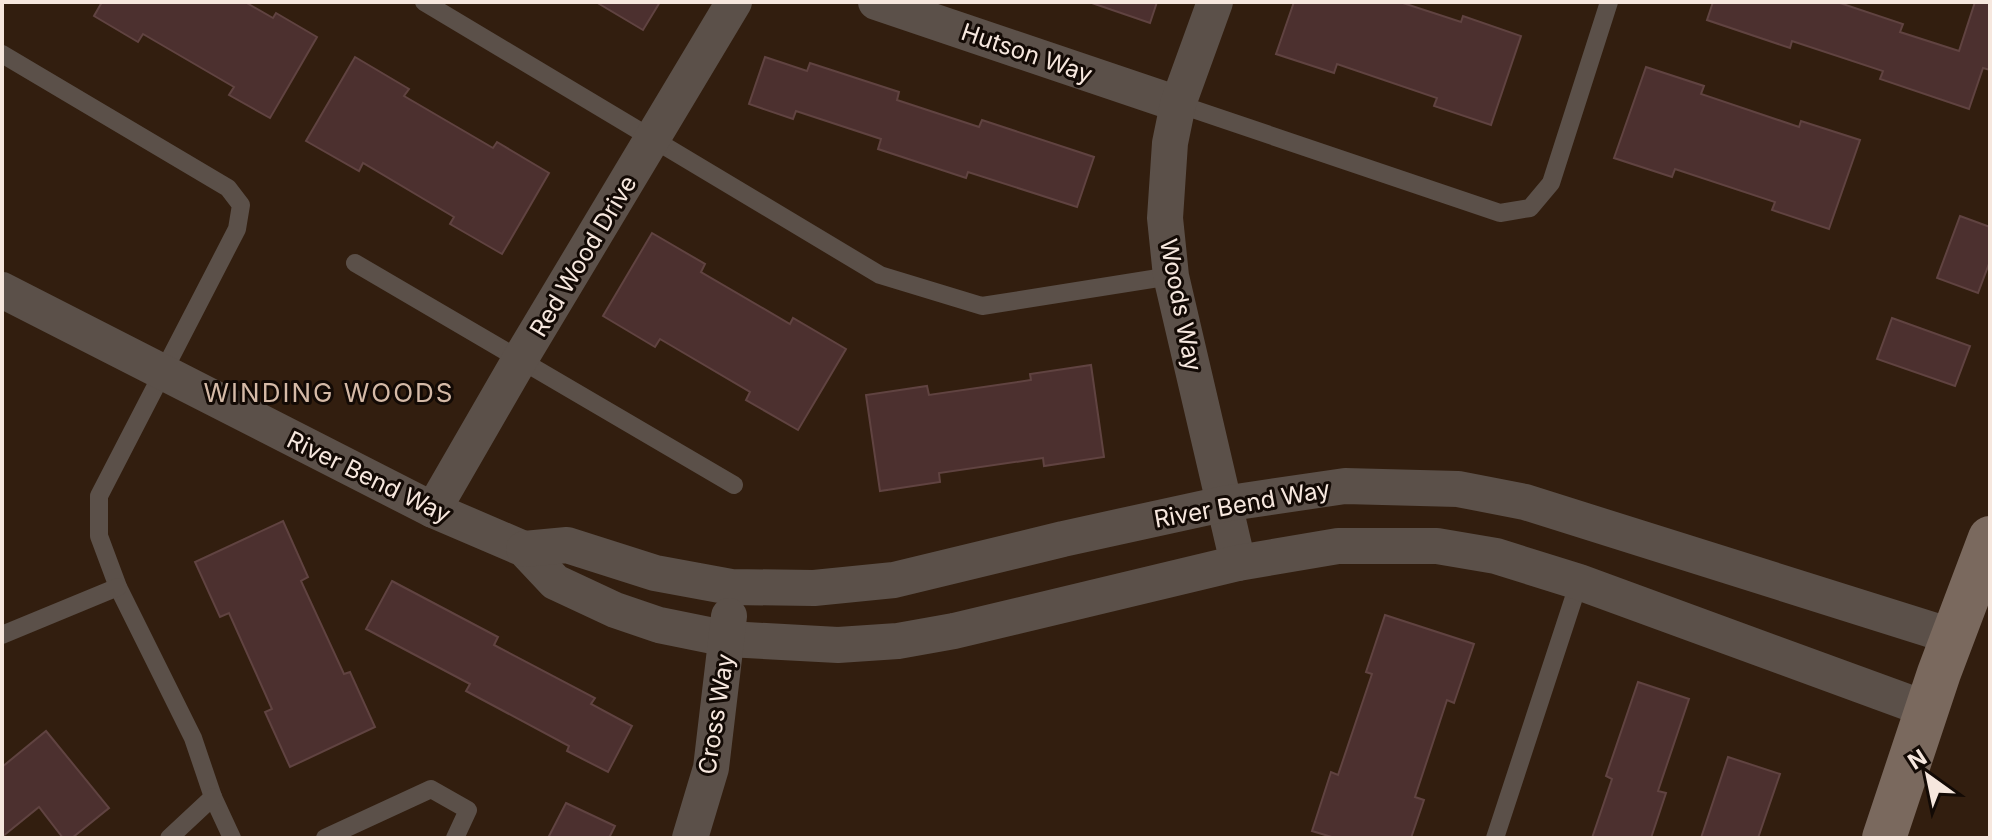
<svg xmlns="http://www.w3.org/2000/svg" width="1992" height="840" viewBox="0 0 1992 840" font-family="Inter,sans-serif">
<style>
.building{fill:#4c302f;stroke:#604341;stroke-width:2}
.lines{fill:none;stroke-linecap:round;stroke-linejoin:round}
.service{stroke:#5b5049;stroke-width:18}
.minor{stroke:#5b5049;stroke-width:36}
.secondary{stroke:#7a695e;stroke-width:44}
.labels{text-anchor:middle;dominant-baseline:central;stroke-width:6;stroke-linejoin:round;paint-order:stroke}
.street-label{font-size:24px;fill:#f6e7de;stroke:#130a05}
.neighbourhood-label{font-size:26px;letter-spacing:2px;fill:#d5baa7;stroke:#130a05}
</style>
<rect width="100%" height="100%" fill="#321e0f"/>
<g class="building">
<polygon points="102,2 245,2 273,18 276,13 317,37 270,118 229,95 234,87 143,34 138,42 94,16"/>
<polygon points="596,2 660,2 643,30"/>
<polygon points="1089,2 1157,2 1150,23"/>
<polygon points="1294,2 1400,2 1461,22 1463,16 1521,36 1491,125 1434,106 1437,98 1337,64 1334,73 1276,54"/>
<polygon points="1713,2 1837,2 1903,24 1900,32 1959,51 1975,2 1990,2 1990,70 1983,68 1969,109 1880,79 1883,71 1792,41 1790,48 1707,20"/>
<polygon points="355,57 409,89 404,96 493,148 497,142 549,173 502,254 450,224 454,217 363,163 359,171 306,141"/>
<polygon points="765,57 807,71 810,63 899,92 897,100 979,127 982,120 1094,157 1077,207 968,172 966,178 878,149 881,139 796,111 793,119 749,104"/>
<polygon points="1646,67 1704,86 1701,94 1799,127 1801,121 1860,140 1829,229 1772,210 1775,202 1675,169 1672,177 1614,158"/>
<polygon points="1960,216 1990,227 1990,261 1978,293 1937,278"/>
<polygon points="652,233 705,264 701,272 790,324 793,318 846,349 798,430 746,400 750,392 660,339 655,347 603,316"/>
<polygon points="1892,318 1970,346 1955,386 1877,359"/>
<polygon points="1091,365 1104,457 1044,466 1043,458 939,473 940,482 880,491 866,395 927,386 929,395 1031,380 1030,374"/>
<polygon points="283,521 308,577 301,581 344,674 350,672 375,727 290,767 265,712 272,709 229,613 220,617 195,562"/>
<polygon points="392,581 498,637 494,645 595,698 591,704 632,726 608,772 567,751 569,746 466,691 470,684 366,629"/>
<polygon points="1385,615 1474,644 1454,703 1447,700 1415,797 1424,800 1411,838 1335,838 1312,831 1331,772 1338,775 1372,674 1366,672"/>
<polygon points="1638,682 1689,699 1658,791 1666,793 1651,838 1592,838 1612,779 1606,776"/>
<polygon points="46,731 109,808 72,838 63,838 39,807 2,837 2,767"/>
<polygon points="1728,757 1780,774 1758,838 1701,838"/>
<polygon points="566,803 615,826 609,838 548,838"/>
</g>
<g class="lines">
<g class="service">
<polyline points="424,2 880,275 982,306 1171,276"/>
<polyline points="2,54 228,188 241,205 237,229 99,496 99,536 118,587 193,738 213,797 232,838"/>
<polyline points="1178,104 1500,213 1530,208 1551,183 1609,2"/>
<polyline points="355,263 734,485"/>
<polyline points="2,635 118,587"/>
<polyline points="169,838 213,797"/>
<polyline points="325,838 431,789 468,810 455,838"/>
<polyline points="1495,838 1579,582"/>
</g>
<g class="minor">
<polyline points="876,2 1178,104"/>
<polyline points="1215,2 1178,104 1170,143 1165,218 1171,276 1238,563"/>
<polyline points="2,290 433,510 524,549 555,582 615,610 659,625 728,639 838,645 898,641 954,631 1238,563 1338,546 1437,546 1496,556 1579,582 1926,709"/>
<polyline points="433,510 519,361 734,2"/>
<polyline points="524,549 567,545 655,573 731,587 814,588 894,580 1063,539 1223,504 1345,486 1458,489 1525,502 1951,636"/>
<polyline points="690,838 711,768 729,616"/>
</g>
<polyline class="secondary" points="1884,838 1939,673 1990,538"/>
</g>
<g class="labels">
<g class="street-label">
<text transform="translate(1027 53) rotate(19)">Hutson Way</text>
<text transform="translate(583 256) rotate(-59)">Red Wood Drive</text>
<text transform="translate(1181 305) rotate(79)">Woods Way</text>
<text transform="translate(369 477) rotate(26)">River Bend Way</text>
<text transform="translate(1242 504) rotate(-10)">River Bend Way</text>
<text transform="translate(716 714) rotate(-81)">Cross Way</text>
</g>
<g class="neighbourhood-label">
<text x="329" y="392">WINDING WOODS</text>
</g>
</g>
<rect width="1992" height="840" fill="none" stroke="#f6e7de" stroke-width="8"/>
<g transform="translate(1928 776) rotate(327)" stroke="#130a05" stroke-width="6" paint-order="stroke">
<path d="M0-6L14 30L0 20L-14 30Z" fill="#f6e7de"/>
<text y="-12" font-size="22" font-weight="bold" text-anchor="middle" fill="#f6e7de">N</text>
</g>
</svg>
